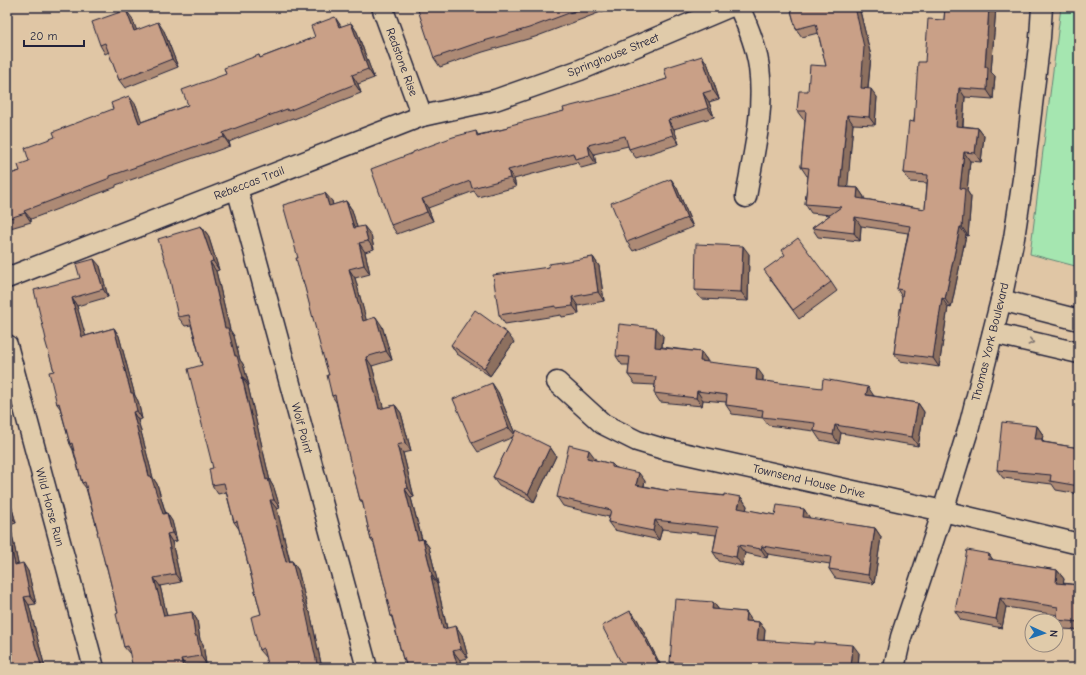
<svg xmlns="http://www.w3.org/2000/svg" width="1086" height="675" viewBox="0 0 1086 675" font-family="'Comic Neue',sans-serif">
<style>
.green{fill:#a5e6b0;stroke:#648476}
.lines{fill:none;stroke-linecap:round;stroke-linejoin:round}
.street-casing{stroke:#22223b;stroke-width:23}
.street{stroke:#e0cbaa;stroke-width:20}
.wall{fill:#ad8a74;stroke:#22223b}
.shaded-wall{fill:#8d705e;stroke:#22223b}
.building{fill:#c9a087;stroke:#22223b}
.oneway{stroke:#817672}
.labels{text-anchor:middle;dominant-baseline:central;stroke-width:4;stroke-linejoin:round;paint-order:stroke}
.street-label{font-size:12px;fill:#22223b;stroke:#e0cbaa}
</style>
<rect width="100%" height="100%" fill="#e0c6a5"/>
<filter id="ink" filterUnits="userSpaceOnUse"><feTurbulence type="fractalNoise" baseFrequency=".025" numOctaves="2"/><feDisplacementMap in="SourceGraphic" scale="8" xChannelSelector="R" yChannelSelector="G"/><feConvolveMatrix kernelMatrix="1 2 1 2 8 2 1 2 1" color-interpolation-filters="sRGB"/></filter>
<g filter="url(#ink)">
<polygon class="green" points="1061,7 1073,7 1079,8 1079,267 1030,254"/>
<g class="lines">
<defs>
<g id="street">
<polyline points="382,7 422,116"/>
<path d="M739,7c9,19 17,39 20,60 6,44 -6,88 -13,130"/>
<polyline points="237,188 367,668"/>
<polyline points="7,278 422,116 495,100 580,70 729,7"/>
<polyline points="1001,300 1079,320"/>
<polyline points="993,333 1079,353"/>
<polyline points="7,345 94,668"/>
<polyline points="557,382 603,424 637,441 660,448 943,511 1079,544"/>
<polyline points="894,668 901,637 943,511 969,427 1001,300 1014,238 1024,172 1040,38 1042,7"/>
</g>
</defs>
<use href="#street" class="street-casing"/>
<use href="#street" class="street"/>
</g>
<g class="wall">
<polygon points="427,7 614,7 535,37 483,52 440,67 434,58"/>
<polygon points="790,7 859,7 871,56 868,89 877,97 875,125 853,124 847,187 858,188 864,197 864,199 925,209 927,183 910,182 904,173 925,62 944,20 945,7 996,7 991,72 995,76 993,99 965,97 963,126 978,128 984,136 981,162 970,161 967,191 971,197 968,236 966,235 951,308 948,307 939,367 900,361 894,353 902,297 897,289 908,233 861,226 860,241 818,237 812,228 830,215 811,213 805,204 808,176 807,176 801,167 805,120 803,119 797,111 808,91 826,66 818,33 802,37 796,29"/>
<polygon points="132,18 136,30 164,31 178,67 125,88 119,80 109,52 105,54 100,45"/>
<polygon points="351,23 357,32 374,78 358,84 361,93 294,119 293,118 243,136 229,142 230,146 208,154 208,153 116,185 116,187 31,219 31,222 7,229 7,175 20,171 29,161 55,137 136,105 141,122 188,105 226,74 259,55 260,58"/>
<polygon points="702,56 708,65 719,99 709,102 714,117 674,129 679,144 636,158 629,149 628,146 594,154 596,164 581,168 577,162 514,179 516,187 478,197 474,191 428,208 433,221 397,234 391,225 476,131 478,135 508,128 564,111 667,79"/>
<polygon points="671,179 677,188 693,227 633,251 627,242"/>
<polygon points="332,201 333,205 346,201 352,210 357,228 371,235 374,249 365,252 370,274 355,278 366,320 382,326 392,360 372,366 383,408 395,405 401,413 411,451 403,453 414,497 411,498 422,539 423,539 429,547 438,584 437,584 447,628 462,635 468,658 460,660 461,668 407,668 406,663 403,659 392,618 391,616 387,594 374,544 371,540 363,504 360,500 336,402 332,396 329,375 304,283 302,280 298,258"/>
<polygon points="201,226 208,235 219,270 216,271 230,330 234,336 240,360 243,364 249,385 248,386 270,481 274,488 280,508 277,509 290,561 292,561 298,570 308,610 310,612 322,668 268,668 266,658 259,650 261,614 239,529 234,522 226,492 218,494 212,485 213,468 202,365 191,325 185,326 178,317"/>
<polygon points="749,254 748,301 701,299 695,290"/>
<polygon points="593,257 599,266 604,301 578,306 579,314 562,317 561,315 505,324 499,315 549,267"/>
<polygon points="100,266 108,297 77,306 85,336 114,328 119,336 135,396 138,401 142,419 138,420 153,478 157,484 166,514 172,521 177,541 172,542 181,582 160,586 167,616 192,612 197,620 200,640 203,644 206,664 186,667 130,654 124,647 118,613 107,568 105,564 98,532 86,488 82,483 73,450 70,444 60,408 57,404 54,371 46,339 80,278"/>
<polygon points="770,279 831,282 837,291 799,319"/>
<polygon points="663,336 662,347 701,352 707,360 707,362 763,376 763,381 874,396 918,403 924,412 918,446 841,433 839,444 820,440 814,431 768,425 763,418 732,414 726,405 726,402 703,400 702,406 660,402 654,393 655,385 635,384 628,375 629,365 622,365 616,356"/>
<polygon points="514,342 490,376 457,354 451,345"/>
<polygon points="498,392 515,434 550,447 556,456 534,502 499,485 493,477 513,437 478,452 472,443"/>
<polygon points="1037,426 1043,435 1042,440 1044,442 1079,448 1079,494 1056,490 1052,484 1003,478 997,470"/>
<polygon points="595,458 595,460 612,464 615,467 645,481 644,486 669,491 741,497 747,506 746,510 775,515 804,509 810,519 875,528 881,537 874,584 835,578 829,569 830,564 768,554 767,558 745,553 742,566 719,561 713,552 716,535 662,529 659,540 614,530 608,522 609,517 563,506 557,497"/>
<polygon points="7,491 16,523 10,525 18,564 28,571 36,604 29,605 45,668 10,668 7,659"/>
<polygon points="989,554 993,560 1057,570 1064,579 1063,583 1079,585 1079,630 1063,629 1056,620 1057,615 1006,607 1002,628 961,620 955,611"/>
<polygon points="713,602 719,610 746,612 752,621 759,622 765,630 764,641 859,653 858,668 675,668 670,662"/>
<polygon points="630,611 637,619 662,668 624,668"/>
</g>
<g class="shaded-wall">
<polygon points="855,7 859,7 871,56 867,97 861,88"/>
<polygon points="989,7 996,7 991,72 995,76 993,99 987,90 985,67"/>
<polygon points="126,10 132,18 140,39 134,31"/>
<polygon points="335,17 341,26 345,36 339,27"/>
<polygon points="158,22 164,31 178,67 172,59"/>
<polygon points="351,23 357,32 374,78 368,69"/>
<polygon points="702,56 708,65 719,99 713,90"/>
<polygon points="352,75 358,84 361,93 355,84"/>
<polygon points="959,88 965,97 962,134 956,126"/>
<polygon points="871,89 877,97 875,125 869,117"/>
<polygon points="703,93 709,102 714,117 708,108"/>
<polygon points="129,96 136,105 145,131 139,123"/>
<polygon points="847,115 853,124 847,195 840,187"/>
<polygon points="668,120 674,129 679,144 673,135"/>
<polygon points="978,128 984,136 981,162 975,153"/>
<polygon points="223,133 229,142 230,146 224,137"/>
<polygon points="588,145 594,154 596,164 590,155"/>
<polygon points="964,152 970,161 967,191 971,197 968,236 962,227 960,188"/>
<polygon points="508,170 514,179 516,187 510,178"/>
<polygon points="671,179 677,188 693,227 687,218"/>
<polygon points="858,188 864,197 863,207 857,198"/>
<polygon points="325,193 332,201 335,215 329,206"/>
<polygon points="422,199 428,208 433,221 427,212"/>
<polygon points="346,201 352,210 360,237 354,228"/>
<polygon points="24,211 31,219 31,222 25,213"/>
<polygon points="855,217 861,226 860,241 854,233"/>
<polygon points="201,226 208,235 219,270 213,261"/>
<polygon points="364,226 371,235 374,249 368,241"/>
<polygon points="960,227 966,235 951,308 945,299"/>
<polygon points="359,243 365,252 370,274 364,265"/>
<polygon points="743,246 749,254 748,301 741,292"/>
<polygon points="593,257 599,266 604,301 598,292"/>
<polygon points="94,259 100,266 108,297 103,289"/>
<polygon points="210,262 216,271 230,330 234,336 240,360 243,364 249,385 243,377 225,328"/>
<polygon points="349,269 355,278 369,330 363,321"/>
<polygon points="572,297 578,306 579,314 573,306"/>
<polygon points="72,298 77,306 88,344 82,337"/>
<polygon points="942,298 948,307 939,367 933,358"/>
<polygon points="376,317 382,326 392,360 386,351"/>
<polygon points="114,328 119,336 135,396 138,401 142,419 137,411 131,393"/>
<polygon points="656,328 663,336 661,355 655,347"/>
<polygon points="507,333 514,342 490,376 484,368"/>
<polygon points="701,352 707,360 706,370 700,361"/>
<polygon points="366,357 372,366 386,417 379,409"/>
<polygon points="757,368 763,376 762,389 756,380"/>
<polygon points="242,377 248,386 270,481 274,488 280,508 274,500 266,480"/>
<polygon points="492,383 498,392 516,436 509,428"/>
<polygon points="868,387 874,396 866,395"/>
<polygon points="697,391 703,400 702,406 696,398"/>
<polygon points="918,403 924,412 918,446 912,437"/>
<polygon points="395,405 401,413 411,451 405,443"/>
<polygon points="133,412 138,420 153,478 157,484 168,522 163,514 149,476"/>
<polygon points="835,425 841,433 839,444 833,435"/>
<polygon points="1037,426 1043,435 1042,440 1048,448 1035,439"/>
<polygon points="397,445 403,453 414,497 408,488"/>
<polygon points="550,447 556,456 534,502 528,494"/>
<polygon points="589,450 595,458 593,467 587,458"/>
<polygon points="639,473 645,481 642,493 636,485"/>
<polygon points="405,489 411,498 424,548 418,540"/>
<polygon points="7,491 16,523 10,515 7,504"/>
<polygon points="741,497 747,506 745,517 738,508"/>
<polygon points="270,500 277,509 292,571 286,562"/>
<polygon points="804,509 810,518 809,526 803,517"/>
<polygon points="167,513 172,521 177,541 172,533"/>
<polygon points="655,520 662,529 659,540 653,531"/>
<polygon points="7,521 10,525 20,573 15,565 7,530"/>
<polygon points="875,528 881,537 874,584 868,575"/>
<polygon points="167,534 172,542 181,582 175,574"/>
<polygon points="423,539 429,547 438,584 432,575"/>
<polygon points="738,545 745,553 742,566 736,557"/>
<polygon points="762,546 768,554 767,558 761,549"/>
<polygon points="989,554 995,563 988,559"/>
<polygon points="292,561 298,570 308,610 310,612 322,668 320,668 317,664"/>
<polygon points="23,563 28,571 36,604 30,596"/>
<polygon points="1057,570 1064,579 1062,591 1056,583"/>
<polygon points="431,576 437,584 449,638 443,629"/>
<polygon points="154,578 160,586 169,624 164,616"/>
<polygon points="24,597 29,605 45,668 42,668 35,645"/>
<polygon points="1000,598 1006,607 1002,628 996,619"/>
<polygon points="713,602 719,610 712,609"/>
<polygon points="630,611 637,619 662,668 658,663"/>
<polygon points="192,612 197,620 200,640 203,644 206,664 201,656 195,636"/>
<polygon points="746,612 752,621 752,630 745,621"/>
<polygon points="759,622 765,630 763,649 757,640"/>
<polygon points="456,626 462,635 468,658 461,649"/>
<polygon points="853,645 859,653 858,668 851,668"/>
<polygon points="453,651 460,660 461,668 459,668 457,664"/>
<polygon points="181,659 186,667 186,668 183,668"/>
</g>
<g class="building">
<polygon points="427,7 585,7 529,28 477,43 434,58 418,10"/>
<polygon points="790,7 855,7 864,47 861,88 871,89 869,117 847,115 840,187 858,188 857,198 925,209 928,175 904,173 909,121 914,122 918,62 925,62 928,19 944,20 945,7 989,7 985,67 988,67 987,90 959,88 956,126 978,128 975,153 964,152 960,188 965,189 962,227 960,227 945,299 942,298 933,358 894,353 903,290 897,289 910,226 855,217 854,233 812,228 841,207 805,204 809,168 801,167 806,111 797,111 799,91 808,91 810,65 826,66 816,24 796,29"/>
<polygon points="126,10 134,31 158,22 172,59 119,80 105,43 100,45 92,22"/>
<polygon points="335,17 339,27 351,23 368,69 352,75 355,84 288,111 287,109 236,128 223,133 224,137 202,145 202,144 110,176 110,178 24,211 25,213 7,219 7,175 20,171 18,165 29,161 25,148 55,137 53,132 113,109 111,103 129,96 139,123 188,105 182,90 226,74 224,68 259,55 260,58 315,37 311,26"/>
<polygon points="702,56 713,90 703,93 708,108 668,120 673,135 629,149 625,136 588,145 590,155 575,159 573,153 508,170 510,178 472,188 470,181 422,199 427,212 391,225 371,169 413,153 413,152 453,137 476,131 477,136 508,128 507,126 564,111 563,108 615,95 667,79 664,68"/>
<polygon points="671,179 687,218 627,242 611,203"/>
<polygon points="325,193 329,206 346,201 354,228 364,226 368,241 359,243 364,265 349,269 363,321 376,317 386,351 366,357 379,409 395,405 405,443 397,445 408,488 405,489 418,540 423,539 432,575 431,576 443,629 456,626 461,649 453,651 457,664 455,665 456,668 407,668 404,658 403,659 392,616 391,616 386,594 387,594 373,539 371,540 362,500 360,500 349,457 335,395 332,396 327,375 329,375 321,349 303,280 302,280 296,258 298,258 283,205"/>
<polygon points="201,226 213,261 210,262 225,328 228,328 235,356 237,356 243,377 242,377 266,480 268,479 274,500 270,500 286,562 292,561 303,603 304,603 317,664 316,664 317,668 268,668 263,648 259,650 251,617 261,614 237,521 234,522 224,483 212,485 209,469 213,468 188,369 202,365 189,315 178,317 168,271 158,239"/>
<polygon points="798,238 831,282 793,310 764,270 785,255 782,250"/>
<polygon points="696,244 743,246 741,292 695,290"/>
<polygon points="593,257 598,292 572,297 573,306 556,308 556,306 499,315 493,275 549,267 549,264"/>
<polygon points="94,259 103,289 72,298 82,337 114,328 131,393 133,393 137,411 133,412 149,476 151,476 163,514 167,513 172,533 167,534 175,574 154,578 164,616 192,612 195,636 197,636 201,656 181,659 183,668 133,668 128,646 124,647 116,614 118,613 106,564 105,564 97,532 98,532 85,482 82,483 72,443 70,444 59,403 57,404 49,372 54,371 45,340 46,339 34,290 80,278 76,264"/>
<polygon points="475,310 507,333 484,368 451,345"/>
<polygon points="619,324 656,328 655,347 701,352 700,361 757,368 756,380 822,388 823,379 868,387 866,395 918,403 912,437 835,425 833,435 814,431 815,423 762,417 763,410 726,405 727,395 697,391 696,398 654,393 656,377 628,375 630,357 616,356"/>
<polygon points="492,383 509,428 472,443 453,399"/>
<polygon points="1002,422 1037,426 1035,439 1042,439 1042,442 1079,448 1079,486 1050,481 1051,475 997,470"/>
<polygon points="516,430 550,447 528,494 493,477"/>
<polygon points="569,445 589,450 587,458 612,464 612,467 639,473 636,485 669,491 669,490 724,496 724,494 741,497 738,508 775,515 777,505 804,509 803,517 875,528 868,575 829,569 831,557 762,546 761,549 738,545 736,557 713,552 718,527 655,520 653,531 608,522 611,510 557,497"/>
<polygon points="7,504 10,515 7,516"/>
<polygon points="7,530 15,565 23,563 30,596 24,597 35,645 42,668 10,668 7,659"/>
<polygon points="967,550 989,554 988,559 1057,570 1056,583 1079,585 1079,622 1056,620 1058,607 1000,598 996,619 955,611"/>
<polygon points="675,599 713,602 712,609 746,612 745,621 759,622 757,640 814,644 814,642 853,645 851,668 717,668 717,666 670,662"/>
<polygon points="630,611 658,663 649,668 624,668 602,626"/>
<polygon points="563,666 569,668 562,668"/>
<polygon points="938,667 940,668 920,668"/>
</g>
<defs><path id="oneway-chevron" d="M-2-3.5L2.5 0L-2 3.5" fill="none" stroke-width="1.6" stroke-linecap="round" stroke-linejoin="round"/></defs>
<use class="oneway" href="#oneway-chevron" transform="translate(1031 342) rotate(13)"/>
</g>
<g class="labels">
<g class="street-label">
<text transform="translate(613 55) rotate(-22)">Springhouse Street</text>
<text transform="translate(402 62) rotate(70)">Redstone Rise</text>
<text transform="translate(249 183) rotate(-21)">Rebeccas Trail</text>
<text transform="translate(990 342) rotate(-76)">Thomas York Boulevard</text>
<text transform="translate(302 428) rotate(75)">Wolf Point</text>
<text transform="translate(809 481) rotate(13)">Townsend House Drive</text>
<text transform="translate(50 507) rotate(75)">Wild Horse Run</text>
</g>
</g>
<rect width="1086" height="675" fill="none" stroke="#e0cbaa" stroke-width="24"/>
<rect x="12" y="12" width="1062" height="651" fill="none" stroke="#22223b" stroke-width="1.5" filter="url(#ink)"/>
<g transform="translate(1044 633) rotate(93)"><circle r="19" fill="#e0cbaa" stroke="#94877e"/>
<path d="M0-3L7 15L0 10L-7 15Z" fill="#1f6fb2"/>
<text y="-6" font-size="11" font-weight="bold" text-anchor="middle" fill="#22223b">N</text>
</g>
<path d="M24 40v6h60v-6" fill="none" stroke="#22223b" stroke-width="2"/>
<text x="30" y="40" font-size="12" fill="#22223b" stroke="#e0cbaa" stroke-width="3" paint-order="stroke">20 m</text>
</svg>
